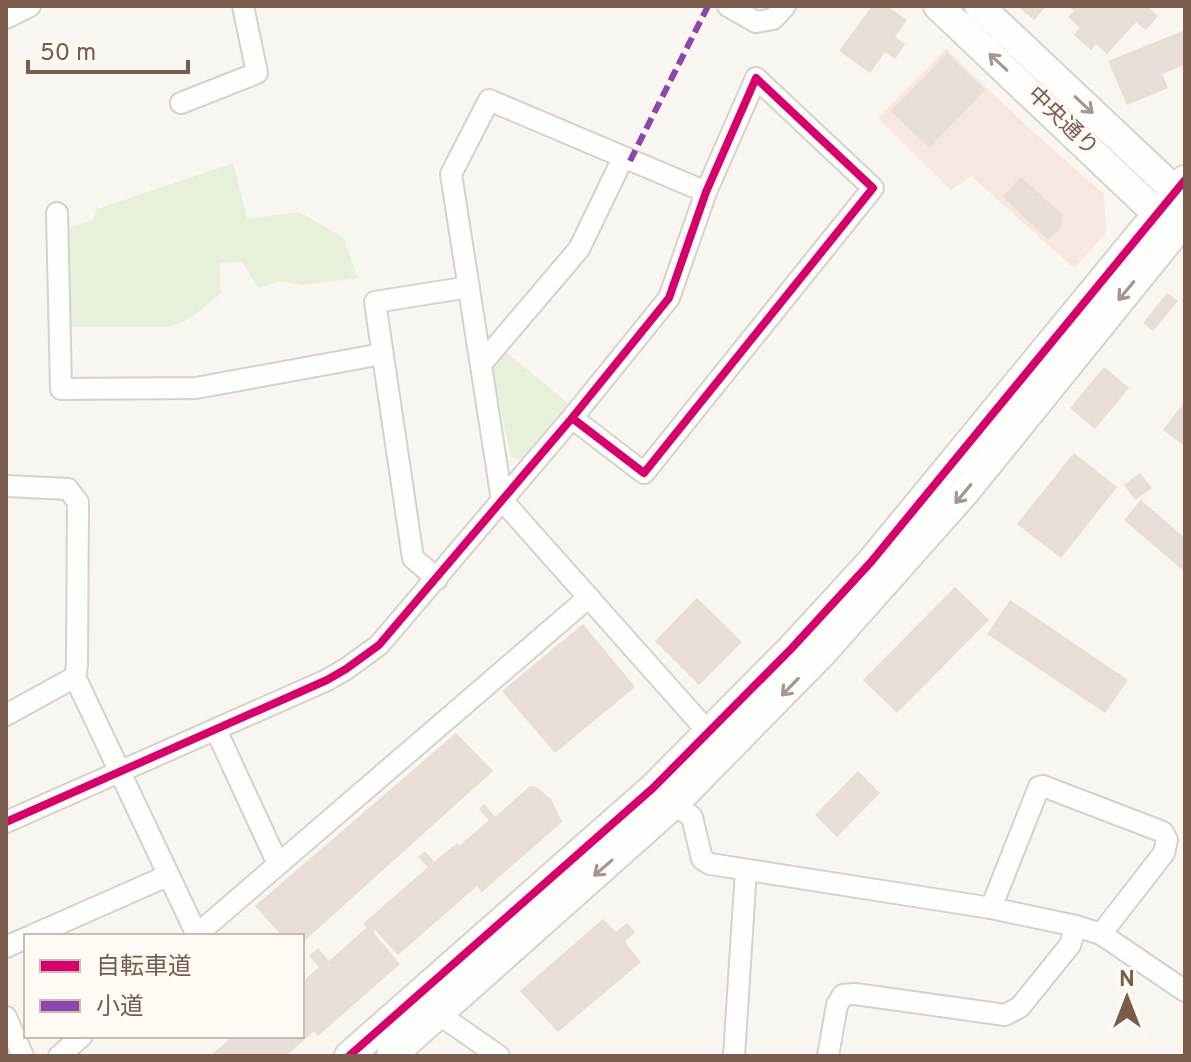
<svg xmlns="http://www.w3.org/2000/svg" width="1191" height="1062" viewBox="0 0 1191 1062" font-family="Overpass,'Noto Sans JP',sans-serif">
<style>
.commercial{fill:#f6e8e1}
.green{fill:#e7f0db}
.building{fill:#e6ded7}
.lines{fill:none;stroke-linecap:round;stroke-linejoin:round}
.street-casing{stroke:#d7d1cb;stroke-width:24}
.secondary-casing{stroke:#d9d2cb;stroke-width:32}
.street{stroke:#fefefd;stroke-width:20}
.secondary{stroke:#fefefd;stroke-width:28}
.quiet{stroke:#8e44ad;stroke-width:6;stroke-dasharray:12 6;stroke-linecap:butt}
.cycleway-casing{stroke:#fffaf3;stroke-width:13}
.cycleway{stroke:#d6006c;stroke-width:8}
.oneway{stroke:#a8958b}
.labels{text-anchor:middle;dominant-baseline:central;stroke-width:6;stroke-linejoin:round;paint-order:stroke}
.street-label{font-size:22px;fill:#7a5c4d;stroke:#fffaf3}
</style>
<rect width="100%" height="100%" fill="#f9f5f0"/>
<polygon class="commercial" points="946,49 1031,130 1104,194 1106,233 1074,268 971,176 951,190 878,118"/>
<g class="green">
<polygon points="233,163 247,219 299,212 343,237 358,278 303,285 279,281 258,288 242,262 219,263 221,293 188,320 168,327 68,327 69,228 93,220 97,209"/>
<polygon points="506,352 569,404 522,459 511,457 492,368"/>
</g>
<g class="building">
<polygon points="872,6 887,6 907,20 895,37 905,44 895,59 885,52 870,73 839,51"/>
<polygon points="1017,6 1046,6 1034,20"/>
<polygon points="1069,6 1147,6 1158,16 1146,30 1136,22 1107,54 1096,44 1091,50 1074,35 1080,28 1068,17 1074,11"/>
<polygon points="1185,30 1185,65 1162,74 1168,88 1127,105 1108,61"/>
<polygon points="947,53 985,90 929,148 891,111"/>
<polygon points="1021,177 1063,215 1061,228 1048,240 1003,197"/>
<polygon points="1167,293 1178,301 1153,331 1143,323"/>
<polygon points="1104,367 1129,388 1095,429 1070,408"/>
<polygon points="1185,401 1185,446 1163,430"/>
<polygon points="1074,453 1117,487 1061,558 1017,524"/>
<polygon points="1140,473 1152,488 1135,500 1124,485"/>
<polygon points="1141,500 1185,538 1185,572 1124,520"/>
<polygon points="955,587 989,620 897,713 863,680"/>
<polygon points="697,598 742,642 699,685 655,641"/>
<polygon points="1010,600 1128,680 1105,713 987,634"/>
<polygon points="583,624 635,687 555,753 502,691"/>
<polygon points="456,733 493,771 302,943 302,936 282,936 255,906"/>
<polygon points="858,771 880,793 837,837 815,815"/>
<polygon points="530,786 536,787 551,799 562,822 482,892 477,886 398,955 375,930 373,932 400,964 318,1036 314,1031 286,1056 210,1056 233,1036 302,1036 302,982 319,967 309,956 318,948 329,961 366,928 364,923 428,867 418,857 425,851 434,862 457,843 459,846 489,820 479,809 484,804 495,817"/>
<polygon points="603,919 616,932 627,923 635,932 625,942 641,962 558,1032 520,991"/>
</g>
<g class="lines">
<defs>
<g id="street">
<polyline points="728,6 756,22 773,19 785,6"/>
<polyline points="6,18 30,6"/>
<polyline points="181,103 257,73 243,6"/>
<polyline points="706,192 489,100 451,174 502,500 717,742"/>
<polyline points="57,213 61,389 196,388 382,354"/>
<polyline points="482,363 579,249 623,158"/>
<polyline points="6,486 68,489 78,502 77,665 75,677 197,935"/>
<polyline points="437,579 413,558 375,302 469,287"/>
<polyline points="6,715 75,677"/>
<polyline points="216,730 278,864"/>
<polyline points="665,798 692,817 702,859 710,864 991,908 1076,926 1101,934 1185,991"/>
<polyline points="6,822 327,680 346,669 379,645 572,418 669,298 706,192 756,78 873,188 644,473 572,418"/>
<polyline points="991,908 1039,787 1043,786 1163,832 1167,840 1164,853 1101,934"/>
<polyline points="31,936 167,876"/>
<polyline points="195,936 589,597"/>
<polyline points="6,947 26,938"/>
<polyline points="437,1013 499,1056"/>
<polyline points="6,1017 23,1056"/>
<polyline points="59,1056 82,1036"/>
<polyline points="734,1056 746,870"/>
<polyline points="828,1056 837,1005 843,995 855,994 1005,1015 1020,1007 1070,945 1076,926"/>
</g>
<g id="secondary">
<polyline points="938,6 1169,225"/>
<polyline points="979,6 1185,200"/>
<polyline points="349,1056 653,788 791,649 871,562 1185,180"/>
<polyline points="391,1056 673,805 823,652 965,492 1185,220"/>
</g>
</defs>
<use href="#street" class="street-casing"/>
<use href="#secondary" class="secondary-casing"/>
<use href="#street" class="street"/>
<use href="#secondary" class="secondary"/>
<polyline class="quiet" points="630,161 708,6"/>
<defs>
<g id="cycleway">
<polyline points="6,822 327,680 346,669 379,645 572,418 669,298 706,192 756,78 873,188 644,473 572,418"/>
<polyline points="349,1056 653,788 791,649 871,562 1185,180"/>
</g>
</defs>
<use href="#cycleway" class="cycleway-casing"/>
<use href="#cycleway" class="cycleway"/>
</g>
<defs><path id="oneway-shaft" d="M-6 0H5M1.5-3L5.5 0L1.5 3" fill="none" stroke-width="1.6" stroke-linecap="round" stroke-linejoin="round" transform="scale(2)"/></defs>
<g class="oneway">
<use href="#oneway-shaft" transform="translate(998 62) rotate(-137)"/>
<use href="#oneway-shaft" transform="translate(1084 105) rotate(43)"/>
<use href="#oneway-shaft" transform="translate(1126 291) rotate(130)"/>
<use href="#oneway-shaft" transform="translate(963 494) rotate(130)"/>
<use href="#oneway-shaft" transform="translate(790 687) rotate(134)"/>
<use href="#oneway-shaft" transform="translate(603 868) rotate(139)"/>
</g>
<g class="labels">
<g class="street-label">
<text transform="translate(1062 122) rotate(44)">中央通り</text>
</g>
</g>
<rect width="1191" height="1062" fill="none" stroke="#7a5c4d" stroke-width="16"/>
<rect x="24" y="934" width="280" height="104" fill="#fffaf3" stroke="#cabbb1" stroke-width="2"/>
<rect x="40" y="960" width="40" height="12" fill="#d6006c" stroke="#cabbb1" stroke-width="2"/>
<text x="96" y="974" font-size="24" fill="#7a5c4d">自転車道</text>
<rect x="40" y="1000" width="40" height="12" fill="#8e44ad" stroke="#cabbb1" stroke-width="2"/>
<text x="96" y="1014" font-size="24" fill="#7a5c4d">小道</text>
<g transform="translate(1127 998)" stroke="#fffaf3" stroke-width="6" paint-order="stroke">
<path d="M0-6L14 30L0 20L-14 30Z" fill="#7a5c4d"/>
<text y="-12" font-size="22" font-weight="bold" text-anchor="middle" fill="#7a5c4d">N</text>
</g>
<path d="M28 60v12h160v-12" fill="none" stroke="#7a5c4d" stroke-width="4"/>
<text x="40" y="60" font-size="24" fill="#7a5c4d" stroke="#fffaf3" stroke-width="6" paint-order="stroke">50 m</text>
</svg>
